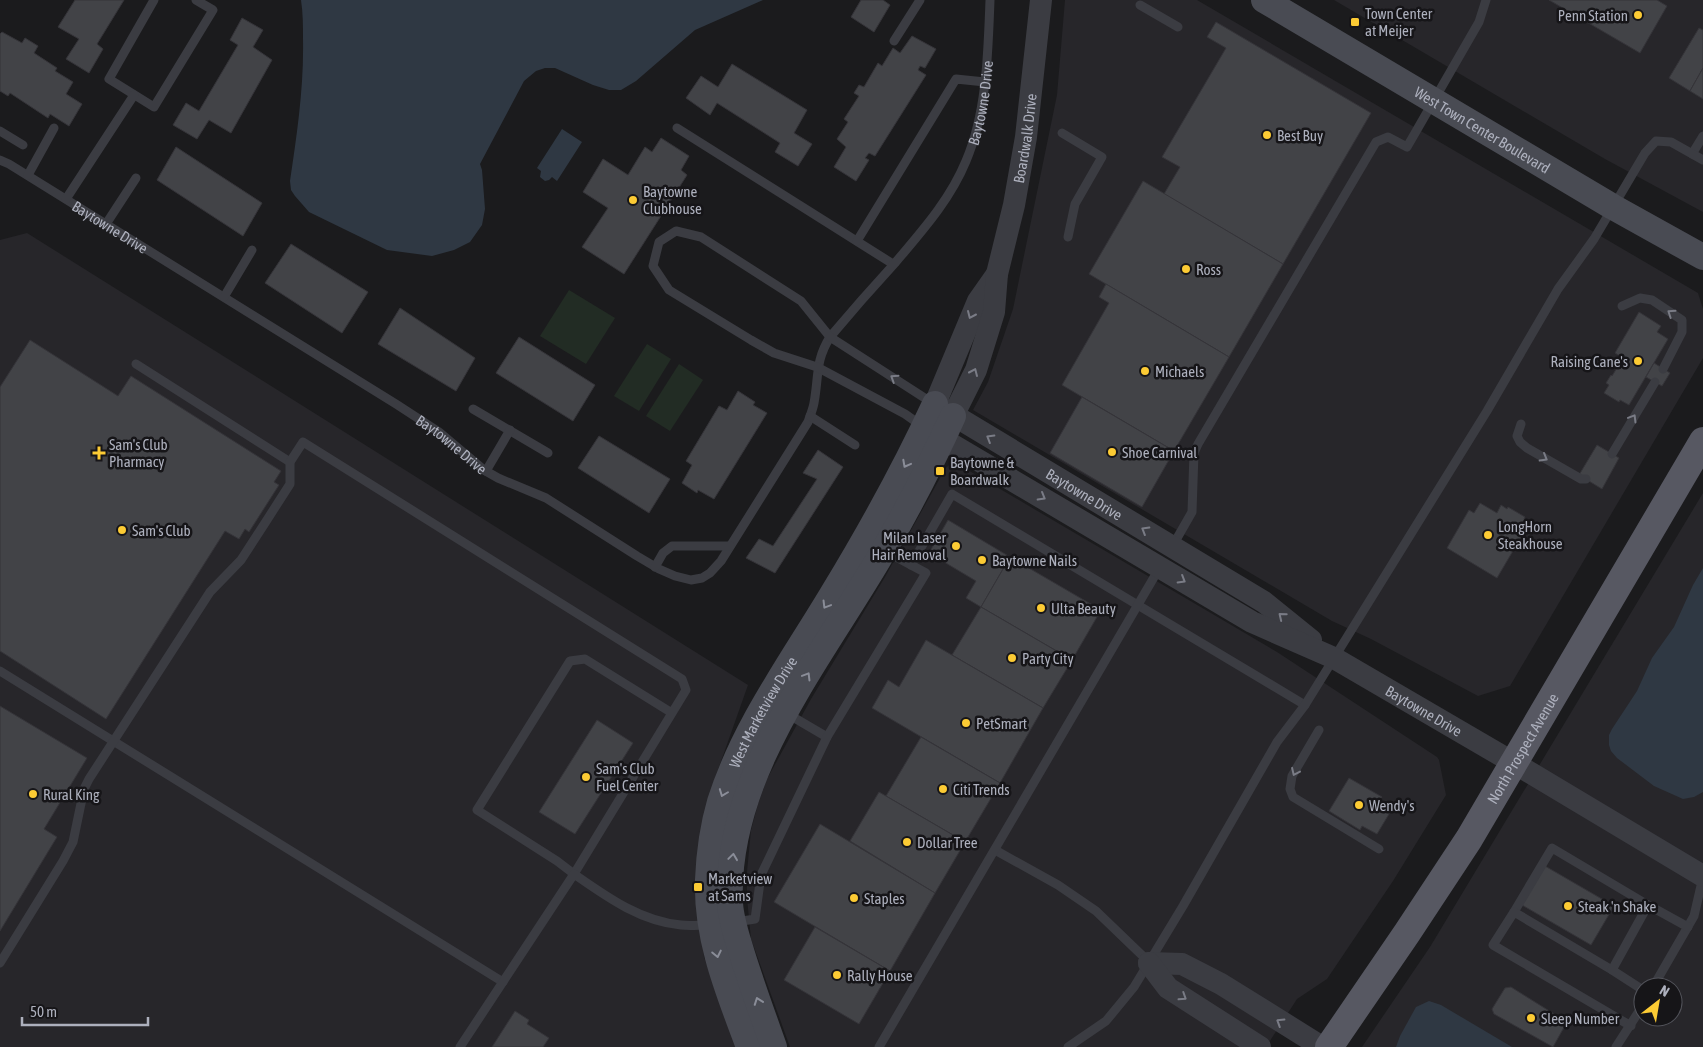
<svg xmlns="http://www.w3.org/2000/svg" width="1703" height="1047" viewBox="0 0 1703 1047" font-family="'Asap Condensed',sans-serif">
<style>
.built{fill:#27262a;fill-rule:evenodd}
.green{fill:#222c24}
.water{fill:#2f3843}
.building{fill:#424347;stroke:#353439}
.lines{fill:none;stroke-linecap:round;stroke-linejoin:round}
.service{stroke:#3b3c42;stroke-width:9}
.tertiary{stroke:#3b3c42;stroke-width:22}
.secondary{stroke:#494b53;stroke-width:26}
.primary{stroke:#575862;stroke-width:28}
.oneway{stroke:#7a7c86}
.oneway2{stroke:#8a8d98}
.poi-dot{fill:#fccb34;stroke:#161518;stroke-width:2}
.labels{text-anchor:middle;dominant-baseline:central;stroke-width:5;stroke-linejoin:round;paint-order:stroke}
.poi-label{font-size:15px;fill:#adb0bd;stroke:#161518;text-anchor:start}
.street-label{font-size:15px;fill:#adb0bd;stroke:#161518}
</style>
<rect width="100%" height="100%" fill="#1b1b1d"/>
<g class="built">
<polygon points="1065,0 1197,0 1698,293 1703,309 1703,358 1510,686 1478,696 1371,639 1332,621 973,410 988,382 1013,309 1057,95"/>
<polygon points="1334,0 1703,0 1703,212 1605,159"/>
<polygon points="27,233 748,685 713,784 698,858 704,957 736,1047 0,1047 0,240"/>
<polygon points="954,464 961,466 1277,652 1437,757 1439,760 1446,795 1393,881 1327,979 1297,999 1266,1047 790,1047 751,939 747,898 747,872 751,830 758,804 767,779 811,699 885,577 945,469 949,465"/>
<path d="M1703,493v554h-341l68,-100zM1643,987h30v30h-30z"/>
</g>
<g class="green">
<polygon points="569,290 615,318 586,364 540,336"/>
<polygon points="647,344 671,359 639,411 614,396"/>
<polygon points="679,364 703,380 670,431 646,416"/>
</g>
<g class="water">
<path d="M301,0h462l-68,30 -59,51 -15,9h-12l-16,-5 -38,-17h-10l-9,3 -12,10 -44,83 2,6 3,39 -3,16 -12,17 -16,8 -22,6 -45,-6 -78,-38 -14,-16 -4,-6 -1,-9c7,-47 14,-94 13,-142 0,-13 0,-26 -2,-39z"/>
<polygon points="562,129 582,142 557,181 552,177 549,180 545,181 540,177 541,171 537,168"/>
<polygon points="1703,568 1703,792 1694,797 1683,799 1654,786 1617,758 1611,751 1609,745 1609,735 1612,729 1637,691 1652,658 1674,627 1693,585"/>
<polygon points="1429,1001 1441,1005 1512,1047 1396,1047 1400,1036 1416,1007"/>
</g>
<g class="building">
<polygon points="75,0 124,0 97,44 103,49 89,73 66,59 79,39 58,27"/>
<polygon points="861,0 883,0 890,5 874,32 851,17"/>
<polygon points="1549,0 1657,0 1667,6 1640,53"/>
<polygon points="242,18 263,30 253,47 272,60 231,133 209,120 197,139 173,125 186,103 199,111 238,45 230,40"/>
<polygon points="1216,22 1371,113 1283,264 1164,194 1180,167 1162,157 1226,48 1207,37"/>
<polygon points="1699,28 1703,30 1703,68 1690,91 1669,78"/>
<polygon points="2,32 22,43 25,38 38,46 34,53 57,68 55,71 73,82 66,94 82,104 69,126 50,114 48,118 10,93 8,96 0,91 0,34"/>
<polygon points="912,36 936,49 925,68 920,66 918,70 926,75 875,156 869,153 865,158 869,160 856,181 834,167 846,147 837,139 848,122 844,119 859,96 854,93 859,85 864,87 878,63 882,66 893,48 900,53"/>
<polygon points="732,64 807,110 794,133 812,144 798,166 775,152 780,143 717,103 710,115 686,98 701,76 718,87"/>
<polygon points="1703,68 1703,99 1690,91"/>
<polygon points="661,138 689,156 681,170 687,175 624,274 582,247 608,208 583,192 603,159 628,175 645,147 652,152"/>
<polygon points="176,147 262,203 243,236 157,180"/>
<polygon points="1143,181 1283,264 1229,357 1089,274"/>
<polygon points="291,244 368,292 342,333 265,283"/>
<polygon points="1106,284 1229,357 1174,451 1062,385 1109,303 1099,297"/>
<polygon points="400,308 475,358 456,391 378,344"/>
<polygon points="1639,312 1661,326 1657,332 1668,339 1629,405 1620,400 1619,402 1604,393 1609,385 1606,383 1611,375 1612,376 1623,358 1615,353"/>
<polygon points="519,337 595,385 573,421 496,373"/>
<polygon points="30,340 118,396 131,376 281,471 274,482 279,485 249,532 245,529 239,539 225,531 106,719 0,651 0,387"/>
<polygon points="1654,363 1670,373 1662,386 1646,377"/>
<polygon points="738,391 755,402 753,405 767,413 714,499 698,490 697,493 682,483 692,465 686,461 719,406 727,410"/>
<polygon points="1082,397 1174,451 1142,507 1050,453"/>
<polygon points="599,436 670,479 649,513 578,468"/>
<polygon points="1597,445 1619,458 1602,489 1579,475"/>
<polygon points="818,450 843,467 775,573 746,558 759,539 773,546 817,479 803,473"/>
<polygon points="1480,503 1497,513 1501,505 1507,509 1508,507 1525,517 1524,519 1530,522 1497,578 1447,548 1469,510 1474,513"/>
<polygon points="948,520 1010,557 981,607 966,598 976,581 929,553"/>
<polygon points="1010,557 1101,610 1072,660 981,607"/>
<polygon points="981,607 1072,660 1043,708 952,655"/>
<polygon points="926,640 1043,708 1000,783 872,708 888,680 899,687"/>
<polygon points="0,706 87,758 44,829 57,837 0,931"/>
<polygon points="597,720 633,743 575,834 539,812"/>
<polygon points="921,737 1000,783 965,842 886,796"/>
<polygon points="1349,778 1382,797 1379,801 1392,809 1377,834 1362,826 1360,830 1329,811"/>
<polygon points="879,792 965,842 935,893 850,841"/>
<polygon points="820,824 935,893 890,971 774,902"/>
<polygon points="1545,866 1614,906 1591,945 1522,905"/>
<polygon points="815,927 890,971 859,1024 784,980"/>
<polygon points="1511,987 1567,1022 1553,1047 1494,1014 1492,1009 1505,988"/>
<polygon points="515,1011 529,1020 527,1024 549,1038 543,1047 492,1047"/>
</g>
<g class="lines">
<g class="service">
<polyline points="154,0 109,79 154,107 213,10 196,0"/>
<polyline points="1140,5 1178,27"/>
<polyline points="894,41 920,0"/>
<polyline points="677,128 893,264"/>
<polyline points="0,131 23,145"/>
<polyline points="1062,133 1102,157 1075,204 1068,237"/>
<polyline points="1692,154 1703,136"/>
<path id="s1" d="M0,160l9,4 387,240 43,28 45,38 14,8 48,20 91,58 22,13 16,7 16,4 11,-2 8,-5 11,-12 87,-139c2,-6 5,-13 6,-19 5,-27 1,-42 16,-66 21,-25 43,-50 65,-74 27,-32 55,-63 71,-102 21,-49 22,-109 24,-161"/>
<polyline points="28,175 54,128"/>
<polyline points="66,199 134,95"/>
<polyline points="106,224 136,178"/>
<polyline points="857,241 956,79 985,82"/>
<polyline points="224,297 252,250"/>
<polyline points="1622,306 1640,298 1652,300 1682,320 1682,332 1663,369"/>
<polyline points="136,364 290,462"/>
<polyline points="473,409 548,453"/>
<polyline points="810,416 855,445"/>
<polyline points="1521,424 1517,436 1520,442 1527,448 1581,479 1586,479"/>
<polyline points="922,426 905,414 817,367 774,353 751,340 669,290 653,266 659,242 676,231 701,237 801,301 830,337 934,404"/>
<polyline points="1612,454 1655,382"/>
<polyline points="486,471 510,430"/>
<polyline points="1172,547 1192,512 1194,453 1198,444 1376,142 1388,137 1407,147 1479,22 1486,0"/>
<polyline points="911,565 952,494 1305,705"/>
<polyline points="655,567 663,553 672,546 730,546"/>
<polyline points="0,671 503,982"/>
<polyline points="786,713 827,737"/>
<polyline points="1319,730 1292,776 1290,789 1293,797 1379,849"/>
<polyline points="995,850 1058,885 1096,911 1149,962"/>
<polyline points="1514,912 1552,848 1648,905"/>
<polyline points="736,922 755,919 761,875 827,737 926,573 885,551"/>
<polyline points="0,963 63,861 73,842 84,789 89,779 210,592 241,560 265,523 290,484 290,462 303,442 682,679 686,690 574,874 557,861 477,810 570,661 585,659 672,713"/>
<polyline points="1612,970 1514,912 1493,945 1631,1026"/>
<polyline points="1653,987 1694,916 1703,877"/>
<polyline points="1643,990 1612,970 1648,905 1688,927"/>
<path d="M460,1047l114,-173c33,23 66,47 107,51 9,1 18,0 27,0"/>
<polyline points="879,1047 1160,567"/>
<polyline points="1068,1047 1106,1021 1134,987 1183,906 1277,742 1305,705 1487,411 1558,289 1594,239 1645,153 1656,141 1671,142 1703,160"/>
<polyline points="1616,1047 1643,1005"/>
</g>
<g class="tertiary">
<path id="s2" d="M997,274l-19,27 -43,103 329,198 47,38"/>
<path id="s3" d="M953,416l23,-46 18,-58 3,-38 17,-69 12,-68 15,-137"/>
<path id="s4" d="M929,431l323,191 82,36 180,105 189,113"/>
<polyline points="1149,963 1182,964 1221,984 1322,1047"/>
<polyline points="1149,963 1168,988 1260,1047"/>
</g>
<g class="secondary">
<path id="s5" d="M1264,0l349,207 90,50"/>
<path id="s6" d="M749,1047c-20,-54 -43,-108 -41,-167 1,-26 5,-54 12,-78 24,-76 73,-142 113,-209 37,-61 72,-124 102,-189"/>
<path d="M774,1047c-11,-31 -22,-61 -32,-93 -5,-17 -11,-33 -12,-51 -6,-129 93,-247 154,-353 25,-43 48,-88 69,-134"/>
</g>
<path class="primary" id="s7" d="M1329,1047l78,-114 62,-94 234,-398"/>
</g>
<defs><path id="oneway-chevron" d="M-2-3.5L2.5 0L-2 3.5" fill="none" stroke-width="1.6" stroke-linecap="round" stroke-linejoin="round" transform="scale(1.25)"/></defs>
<g class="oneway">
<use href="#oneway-chevron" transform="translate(1671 313) rotate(-146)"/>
<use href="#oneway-chevron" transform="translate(971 315) rotate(114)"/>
<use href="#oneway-chevron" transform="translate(974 372) rotate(-66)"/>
<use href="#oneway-chevron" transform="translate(894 378) rotate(-147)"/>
<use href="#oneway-chevron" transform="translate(1633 418) rotate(-59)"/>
<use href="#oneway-chevron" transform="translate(990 438) rotate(-149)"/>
<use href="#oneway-chevron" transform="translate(1544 458) rotate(30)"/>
<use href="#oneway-chevron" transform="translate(1042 497) rotate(30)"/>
<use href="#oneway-chevron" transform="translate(1145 530) rotate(-149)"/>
<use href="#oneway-chevron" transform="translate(1182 580) rotate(31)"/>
<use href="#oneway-chevron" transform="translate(1282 616) rotate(-141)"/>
<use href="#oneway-chevron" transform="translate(1295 772) rotate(115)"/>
<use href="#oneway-chevron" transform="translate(1183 997) rotate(33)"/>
<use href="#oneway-chevron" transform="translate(1280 1022) rotate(-148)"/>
</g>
<g class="oneway2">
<use href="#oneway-chevron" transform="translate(906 464) rotate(118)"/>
<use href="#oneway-chevron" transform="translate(826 605) rotate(121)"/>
<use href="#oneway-chevron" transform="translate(807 676) rotate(-59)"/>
<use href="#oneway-chevron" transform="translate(723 793) rotate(111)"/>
<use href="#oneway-chevron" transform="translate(733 857) rotate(-82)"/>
<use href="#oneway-chevron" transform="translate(717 954) rotate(78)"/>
<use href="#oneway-chevron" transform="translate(758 1001) rotate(-110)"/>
</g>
<g class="poi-dot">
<circle cx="1638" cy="15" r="5"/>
<rect x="1350" y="17" width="10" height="10" rx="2.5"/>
<circle cx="1267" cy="135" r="5"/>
<circle cx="633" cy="200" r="5"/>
<circle cx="1186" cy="269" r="5"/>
<circle cx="1638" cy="361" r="5"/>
<circle cx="1145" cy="371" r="5"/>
<circle cx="1112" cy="452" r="5"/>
<path d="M96.5 445.5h5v5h5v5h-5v5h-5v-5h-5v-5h5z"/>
<rect x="935" y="466" width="10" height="10" rx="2.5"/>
<circle cx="122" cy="530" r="5"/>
<circle cx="1488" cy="535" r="5"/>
<circle cx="956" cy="546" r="5"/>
<circle cx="982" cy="560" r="5"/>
<circle cx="1041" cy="608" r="5"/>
<circle cx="1012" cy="658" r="5"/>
<circle cx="966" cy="723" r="5"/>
<circle cx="586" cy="777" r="5"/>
<circle cx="943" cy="789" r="5"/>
<circle cx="33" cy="794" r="5"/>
<circle cx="1359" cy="805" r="5"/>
<circle cx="907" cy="842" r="5"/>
<rect x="693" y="882" width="10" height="10" rx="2.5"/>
<circle cx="854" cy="898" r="5"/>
<circle cx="1568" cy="906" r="5"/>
<circle cx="837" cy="975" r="5"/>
<circle cx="1531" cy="1018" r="5"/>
</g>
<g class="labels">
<g class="poi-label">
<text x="1365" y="13">Town Center<tspan x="1365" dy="17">at Meijer</tspan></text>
<text x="1628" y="15" text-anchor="end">Penn Station</text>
<text x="1277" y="135">Best Buy</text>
<text x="643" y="191">Baytowne<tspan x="643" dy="17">Clubhouse</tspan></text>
<text x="1196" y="269">Ross</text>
<text x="1628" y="361" text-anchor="end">Raising Cane's</text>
<text x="1155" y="371">Michaels</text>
<text x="109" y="444">Sam's Club<tspan x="109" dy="17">Pharmacy</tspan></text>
<text x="1122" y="452">Shoe Carnival</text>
<text x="950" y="462">Baytowne &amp;<tspan x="950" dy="17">Boardwalk</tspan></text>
<text x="1498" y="526">LongHorn<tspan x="1498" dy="17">Steakhouse</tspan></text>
<text x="132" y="530">Sam's Club</text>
<text x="946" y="537" text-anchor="end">Milan Laser<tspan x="946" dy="17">Hair Removal</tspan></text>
<text x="992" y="560">Baytowne Nails</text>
<text x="1051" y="608">Ulta Beauty</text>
<text x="1022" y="658">Party City</text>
<text x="976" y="723">PetSmart</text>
<text x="596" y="768">Sam's Club<tspan x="596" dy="17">Fuel Center</tspan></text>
<text x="953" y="789">Citi Trends</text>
<text x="43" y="794">Rural King</text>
<text x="1369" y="805">Wendy's</text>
<text x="917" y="842">Dollar Tree</text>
<text x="708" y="878">Marketview<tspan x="708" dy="17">at Sams</tspan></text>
<text x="864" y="898">Staples</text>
<text x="1578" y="906">Steak 'n Shake</text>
<text x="847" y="975">Rally House</text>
<text x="1541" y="1018">Sleep Number</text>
</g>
<g class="street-label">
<text stroke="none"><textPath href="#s1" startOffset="1384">Baytowne Drive</textPath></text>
<text stroke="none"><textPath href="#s5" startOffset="254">West Town Center Boulevard</textPath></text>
<text stroke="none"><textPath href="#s3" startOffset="289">Boardwalk Drive</textPath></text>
<text stroke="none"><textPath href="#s1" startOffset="129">Baytowne Drive</textPath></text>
<text stroke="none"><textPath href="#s1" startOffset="534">Baytowne Drive</textPath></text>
<text stroke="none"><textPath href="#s2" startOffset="319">Baytowne Drive</textPath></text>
<text stroke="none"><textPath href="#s4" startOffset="569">Baytowne Drive</textPath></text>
<text stroke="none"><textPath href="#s6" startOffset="352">West Marketview Drive</textPath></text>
<text stroke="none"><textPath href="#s7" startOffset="356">North Prospect Avenue</textPath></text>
</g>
</g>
<g transform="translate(1658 1002) rotate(31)"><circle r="24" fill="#161518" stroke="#52535a"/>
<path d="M0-4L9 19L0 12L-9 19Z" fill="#fccb34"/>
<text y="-8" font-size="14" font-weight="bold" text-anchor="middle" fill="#adb0bd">N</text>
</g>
<path d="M22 1017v8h126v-8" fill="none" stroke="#adb0bd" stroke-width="2.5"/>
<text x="30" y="1017" font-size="15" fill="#adb0bd" stroke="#161518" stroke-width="4" paint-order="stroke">50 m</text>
</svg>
